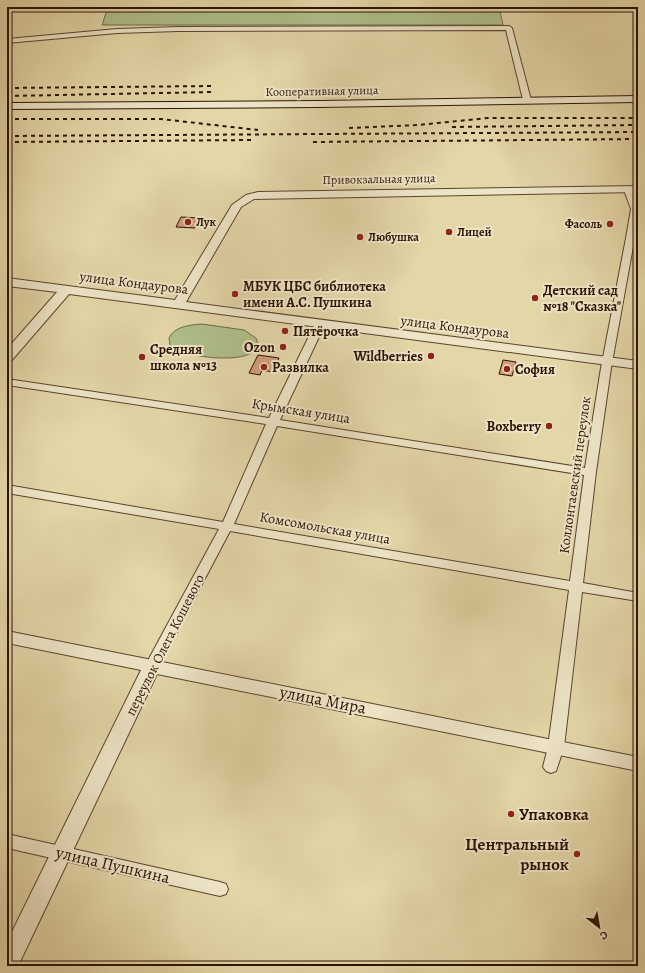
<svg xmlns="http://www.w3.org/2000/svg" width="645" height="973" viewBox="0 0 645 973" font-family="Alegreya,serif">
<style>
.green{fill:#afbf8a;stroke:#6e6948}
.building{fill:#d29d79;stroke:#2c1305}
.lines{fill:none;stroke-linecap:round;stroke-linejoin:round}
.minor-casing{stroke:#5a442e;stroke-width:2}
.tertiary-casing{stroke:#5a442e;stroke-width:2}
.secondary-casing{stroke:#2c1305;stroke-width:2}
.minor{fill:#ede4c6;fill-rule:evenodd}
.tertiary{fill:#ede4c6;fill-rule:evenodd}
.secondary{fill:#ede4c6;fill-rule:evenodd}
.rail{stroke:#2c1305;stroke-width:2;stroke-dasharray:4 4;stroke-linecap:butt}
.poi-dot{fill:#8f2418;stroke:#ede4c6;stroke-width:1.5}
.labels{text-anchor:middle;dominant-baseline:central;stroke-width:4;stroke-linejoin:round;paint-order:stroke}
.far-street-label{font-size:12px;fill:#2c1305;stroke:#ede4c6}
.far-poi-label{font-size:12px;font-weight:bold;fill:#2c1305;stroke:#ede4c6;text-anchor:start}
.street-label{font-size:14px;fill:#2c1305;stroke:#ede4c6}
.poi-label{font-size:14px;font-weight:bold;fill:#2c1305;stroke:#ede4c6;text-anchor:start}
.near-street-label{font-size:17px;fill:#2c1305;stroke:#ede4c6}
.near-poi-label{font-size:17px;font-weight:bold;fill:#2c1305;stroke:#ede4c6;text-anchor:start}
</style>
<rect width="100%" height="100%" fill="#e3d6a7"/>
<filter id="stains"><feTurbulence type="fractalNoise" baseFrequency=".005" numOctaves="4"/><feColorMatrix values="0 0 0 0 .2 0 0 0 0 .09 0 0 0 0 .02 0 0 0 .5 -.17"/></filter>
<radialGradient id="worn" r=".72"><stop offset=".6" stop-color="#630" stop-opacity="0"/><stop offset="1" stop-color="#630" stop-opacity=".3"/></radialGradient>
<g class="green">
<polygon points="108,7 499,7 503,25 102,25"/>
<path d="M202,324l42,6 12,8c14,30 -74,21 -86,7l-1,-7c6,-12 21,-13 33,-14z"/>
</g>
<g class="building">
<polygon points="181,217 199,218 195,228 176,227"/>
<polygon points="258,355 279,358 273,372 262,370 260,375 249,373"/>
<polygon points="503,360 516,362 512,376 499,374"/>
</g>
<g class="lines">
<defs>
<g id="minor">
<polygon points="509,26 512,28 531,100 530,102 524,102 523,100 506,30 178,31 117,33 7,43 7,39 117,29 178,27"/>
<path d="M628,187c10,4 10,23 10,32l-27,149 -15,104 -13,111 55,10v8l-56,-9 -18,155 -8,24 -5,2 -5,-2 -3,-4 5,-20 21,-157 -339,-59 -71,135 -2,4 -5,1 -5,-1 -2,-4 74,-137 -212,-36v-8l216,37 43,-98 -259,-39v-6l262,39 46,-94 5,-3 5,3 -45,96 305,48 16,-100 25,-130 5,-29 -7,-19zM277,426l307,49 -14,106 -336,-57z"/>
<polygon points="7,834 220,882 226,884 228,889 226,894 220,896 7,848"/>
</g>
<g id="tertiary">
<polygon points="638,186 638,192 254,199 241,207 186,302 638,361 638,369 69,294 12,360 7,361 7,349 57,292 7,286 7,278 175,300 232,205 246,195 258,192"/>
<polygon points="7,631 638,757 638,771 157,674 18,966 7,966 7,942 141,670 7,643"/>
</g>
<polygon id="secondary" points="638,96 638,102 319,107 7,109 7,103 319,101"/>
</defs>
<use href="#minor" class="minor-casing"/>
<use href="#tertiary" class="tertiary-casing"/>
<use href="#secondary" class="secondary-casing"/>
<use href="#minor" class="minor"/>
<use href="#tertiary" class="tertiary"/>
<use href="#secondary" class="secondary"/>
<g class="rail">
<polyline points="7,88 212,86"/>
<polyline points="7,96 212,92"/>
<polyline points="7,119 161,119 258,130"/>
<polyline points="452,127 638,125"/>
<polyline points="349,128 418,125 488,118 638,118"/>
<polyline points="7,136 638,132"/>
<polyline points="7,142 251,140"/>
<polyline points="313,142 638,139"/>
</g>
</g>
<g class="poi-dot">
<circle cx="188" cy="222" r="4"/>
<circle cx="610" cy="224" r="4"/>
<circle cx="449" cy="232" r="4"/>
<circle cx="360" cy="237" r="4"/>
<circle cx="235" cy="294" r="4"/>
<circle cx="535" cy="298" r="4"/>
<circle cx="285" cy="331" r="4"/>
<circle cx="283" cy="347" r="4"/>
<circle cx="431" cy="356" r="4"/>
<circle cx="142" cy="357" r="4"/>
<circle cx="264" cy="367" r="4"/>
<circle cx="507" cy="369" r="4"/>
<circle cx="549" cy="426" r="4"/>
<circle cx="511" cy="814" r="4"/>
<circle cx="577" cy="854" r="4"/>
</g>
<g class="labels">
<g class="far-street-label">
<text transform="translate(322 91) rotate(-1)">Кооперативная улица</text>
<text transform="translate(379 179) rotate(-1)">Привокзальная улица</text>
</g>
<g class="far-poi-label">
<text x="196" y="222">Лук</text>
<text x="602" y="224" text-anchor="end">Фасоль</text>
<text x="457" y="232">Лицей</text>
<text x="368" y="237">Любушка</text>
</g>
<g class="street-label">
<text transform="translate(134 283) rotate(7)">улица Кондаурова</text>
<text transform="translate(455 327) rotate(7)">улица Кондаурова</text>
<text transform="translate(301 411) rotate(9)">Крымская улица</text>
<text transform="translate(575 475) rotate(-82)">Коллонтаевский переулок</text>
<text transform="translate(325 528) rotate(10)">Комсомольская улица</text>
<text transform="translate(165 645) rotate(-63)">переулок Олега Кошевого</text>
</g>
<g class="poi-label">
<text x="243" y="286">МБУК ЦБС библиотека<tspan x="243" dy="16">имени А.С. Пушкина</tspan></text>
<text x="543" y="290">Детский сад<tspan x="543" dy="16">№18 "Сказка"</tspan></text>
<text x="293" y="331">Пятёрочка</text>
<text x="275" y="347" text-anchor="end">Ozon</text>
<text x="150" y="349">Средняя<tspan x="150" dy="16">школа №13</tspan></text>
<text x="423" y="356" text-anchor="end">Wildberries</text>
<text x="272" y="367">Развилка</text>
<text x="515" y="369">София</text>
<text x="541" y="426" text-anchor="end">Boxberry</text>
</g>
<g class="near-street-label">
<text transform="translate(323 700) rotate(11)">улица Мира</text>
<text transform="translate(113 865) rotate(13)">улица Пушкина</text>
</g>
<g class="near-poi-label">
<text x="519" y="814">Упаковка</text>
<text x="569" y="844" text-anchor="end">Центральный<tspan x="569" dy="20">рынок</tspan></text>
</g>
</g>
<rect width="645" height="973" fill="none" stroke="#e3d6a7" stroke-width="24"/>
<rect x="8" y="8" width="629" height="957" fill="none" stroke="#2c1305" stroke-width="2"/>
<rect x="12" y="12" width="621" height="949" fill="none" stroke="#2c1305"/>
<g transform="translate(599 927) rotate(149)" stroke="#ede4c6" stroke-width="3" paint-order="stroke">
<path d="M0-3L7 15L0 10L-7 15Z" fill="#2c1305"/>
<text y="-6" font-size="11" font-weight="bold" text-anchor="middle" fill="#2c1305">С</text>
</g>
<rect width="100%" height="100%" filter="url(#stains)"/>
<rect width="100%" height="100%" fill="url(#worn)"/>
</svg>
